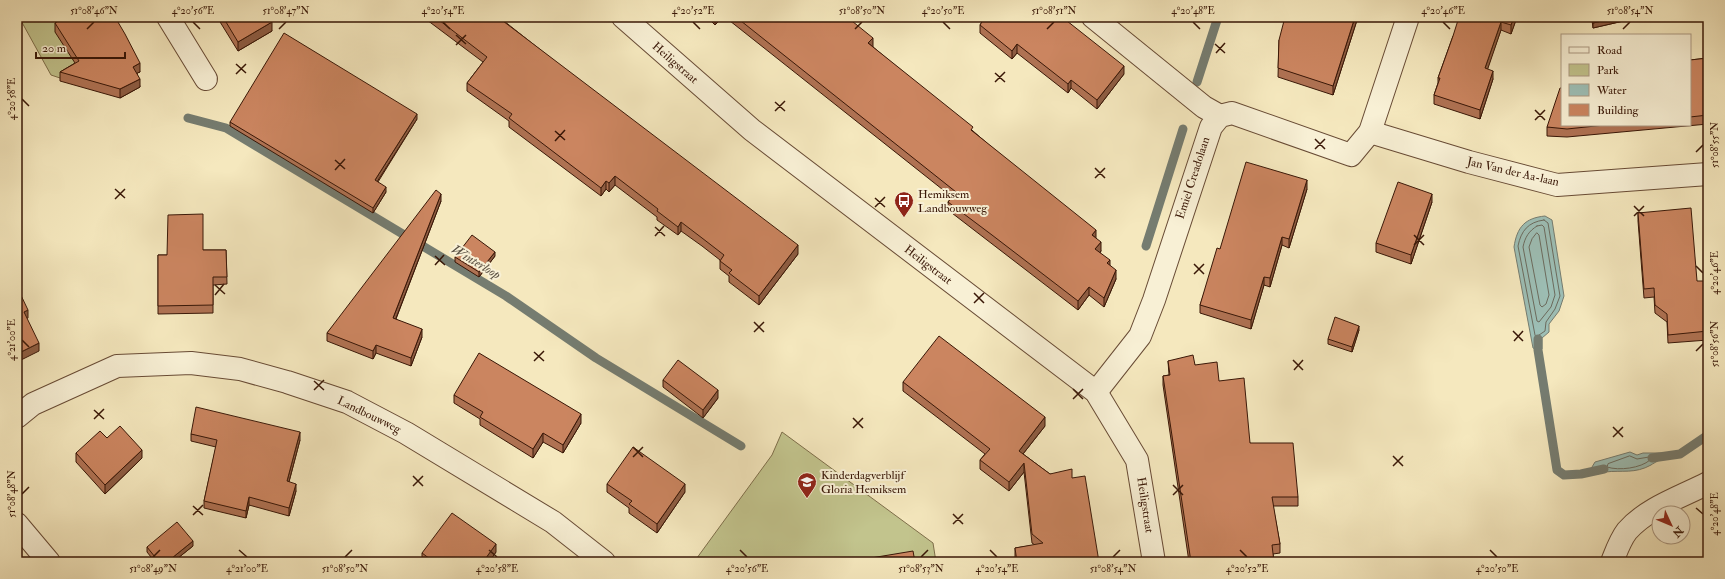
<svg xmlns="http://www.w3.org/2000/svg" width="1725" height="579" viewBox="0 0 1725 579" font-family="'IM FELL Double Pica',serif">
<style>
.green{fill:#c2c48d;stroke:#7e6e4a}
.water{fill:#9dbfb6;stroke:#757c70}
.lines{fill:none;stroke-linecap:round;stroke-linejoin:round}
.shore{stroke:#6b6b5e;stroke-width:1}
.stream{stroke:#757c70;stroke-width:9}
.minor-casing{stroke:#684b35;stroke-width:24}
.minor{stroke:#f8f0d5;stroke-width:22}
.wall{fill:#af7253;stroke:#391707}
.shaded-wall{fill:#8e5d43;stroke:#391707}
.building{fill:#cb8560;stroke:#391707}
.ticks{fill:none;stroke:#391707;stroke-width:1.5}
.labels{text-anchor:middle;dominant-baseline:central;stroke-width:4;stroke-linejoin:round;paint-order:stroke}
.street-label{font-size:12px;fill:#391707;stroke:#f8f0d5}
.poi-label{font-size:12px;fill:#391707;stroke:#f8f0d5;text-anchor:start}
.water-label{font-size:13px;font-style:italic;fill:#5c5244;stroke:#f8f0d5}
.neatline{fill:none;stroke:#391707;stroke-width:1.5}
.ticks-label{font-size:10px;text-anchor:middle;fill:#391707}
</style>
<rect width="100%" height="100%" fill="#f5e8be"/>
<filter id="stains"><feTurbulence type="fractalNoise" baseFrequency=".005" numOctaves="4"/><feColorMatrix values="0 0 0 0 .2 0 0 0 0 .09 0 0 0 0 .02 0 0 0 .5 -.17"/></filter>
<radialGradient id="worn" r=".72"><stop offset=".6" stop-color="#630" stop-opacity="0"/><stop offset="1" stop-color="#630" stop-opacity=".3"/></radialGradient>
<g class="green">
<polygon points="19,17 56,17 82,68 63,79 51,75"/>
<polygon points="782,432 933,543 936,562 694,562 772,455"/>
</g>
<g class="water">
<path d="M1545,216l7,4 12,76 -5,15 -10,13v8l-7,6v11l-2,2 -7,-3 -19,-101c3,-20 11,-29 31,-31z"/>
<path d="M1630,452l7,3 6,-2h19l1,3c-3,5 -8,6 -12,9 -16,9 -29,5 -46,7 -4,0 -7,3 -12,2l-1,-7 3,-5z"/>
</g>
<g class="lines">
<g class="shore">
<path d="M1544,220l4,3 12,73 -5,13 -9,13 -1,9 -9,6 -1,-2 -17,-89c3,-15 10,-24 26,-26z"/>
<path d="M1537,226l5,-1 2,2 11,68 -4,12 -12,15 -2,-1 -14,-74c2,-10 6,-16 14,-21z"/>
<polygon points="1537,233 1539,235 1549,295 1546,304 1542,307 1540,305 1529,247 1532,239"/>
<path d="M1630,456l7,3 12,-2 1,3c-9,8 -31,11 -43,7l1,-3z"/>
</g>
<g class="stream">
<polyline points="1197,82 1218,17"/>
<polyline points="188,118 226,128 506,296 596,358 741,446"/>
<polyline points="1146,246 1183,129"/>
<polyline points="1538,339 1538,350 1557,470 1564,475 1581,474 1604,469"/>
<polyline points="1652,458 1680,454 1708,435"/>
</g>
<defs>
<g id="minor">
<polyline points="168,17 206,79"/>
<polyline points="623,17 752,130 1096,392 1137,460 1154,562"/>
<polyline points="1093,17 1204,107 1220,116"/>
<polyline points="1370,132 1469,162 1557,185 1708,174"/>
<polyline points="1096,392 1140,336 1154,300 1211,127 1220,116 1232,113 1351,155 1370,132 1408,17"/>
<polyline points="17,417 33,404 117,366 191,363 240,369 287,382 347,402 406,433 553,522 604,562"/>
<polyline points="17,524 49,562"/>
<path d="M1612,562c4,-10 8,-22 15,-31 20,-23 54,-34 81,-48"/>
</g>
</defs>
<use href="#minor" class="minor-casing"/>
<use href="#minor" class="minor"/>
</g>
<g class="wall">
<polygon points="56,17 115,17 140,72 137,73 140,87 120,98 60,81 60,72 75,63 55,32 55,23 58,21"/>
<polygon points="217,17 266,17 265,18 272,31 238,51"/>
<polygon points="423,17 506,17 504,21 798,254 759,305 729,282 729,276 720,269 720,260 702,246 681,231 678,235 657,220 657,217 615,185 609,192 606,189 601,196 509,127 509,121 467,91 467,83 483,62"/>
<polygon points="707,17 723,17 715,25"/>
<polygon points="725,17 847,17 873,47 973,131 1096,238 1101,251 1100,253 1110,266 1116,279 1104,307 1089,295 1078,310 948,210 948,202 952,197"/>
<polygon points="981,17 1062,17 1124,74 1097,109 1071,88 1068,93 1017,53 1012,59 980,33 980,25 984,19"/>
<polygon points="1358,17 1333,95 1278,77 1279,40"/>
<polygon points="1517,17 1511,34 1501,30 1487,69 1493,79 1480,119 1434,104 1434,95 1438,83 1438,78 1453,36"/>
<polygon points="1582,17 1632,17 1632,19 1593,28 1592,20"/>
<polygon points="1708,58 1708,124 1567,137 1547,136 1547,127 1562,125 1690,125 1690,60"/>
<polygon points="417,119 378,182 386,192 373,213 230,126 230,122"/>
<polygon points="1307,189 1289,248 1282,245 1270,287 1264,285 1251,329 1200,313 1200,305 1220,249"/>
<polygon points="441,201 396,319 422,337 411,366 376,353 373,359 327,341 327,333"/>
<polygon points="1432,202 1411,264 1376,252 1376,243"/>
<polygon points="1638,213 1697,281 1708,331 1708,340 1668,343 1667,322 1655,313 1654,297 1644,298 1638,221"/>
<polygon points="203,250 226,250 227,284 213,285 213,313 158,314 158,255 167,255"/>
<polygon points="495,256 479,277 455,262 455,257"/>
<polygon points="1359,330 1352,352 1328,344 1328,339"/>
<polygon points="1168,361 1195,365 1219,381 1250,443 1298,497 1298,506 1273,506 1280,544 1280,553 1273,554 1274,562 1189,562 1163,385 1163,376 1169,375"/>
<polygon points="663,380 718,398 703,418 663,387"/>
<polygon points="903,382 1045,426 1023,454 1050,474 1072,478 1099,562 1016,562 1015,557 1015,548 1035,545 1032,543 1024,472 1009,491 980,469 980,460 985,454 903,391"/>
<polygon points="454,395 581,423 563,453 543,442 533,458 480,425 480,419 454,403"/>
<polygon points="191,434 300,440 289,482 296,491 289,516 249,505 246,518 204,508 204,501 216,447 191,441"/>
<polygon points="76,453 142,458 105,494 76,462"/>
<polygon points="607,484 685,492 657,533 629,513 629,508 607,492"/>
<polygon points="193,546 173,562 155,562 147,552 147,547"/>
<polygon points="496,552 489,562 423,562 422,561 422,553"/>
</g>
<g class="shaded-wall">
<polygon points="500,17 506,17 499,26 499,18"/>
<polygon points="715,17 723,17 715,25"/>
<polygon points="1355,17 1358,17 1333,95 1333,86"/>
<polygon points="1514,17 1517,17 1511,34 1511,25"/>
<polygon points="1620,17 1632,17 1632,19 1593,28 1593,23"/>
<polygon points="272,22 272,31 238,51 238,42"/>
<polygon points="1501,22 1501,30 1485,77 1485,68"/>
<polygon points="873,38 873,47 868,43"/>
<polygon points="1017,44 1017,53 1012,59 1012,51"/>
<polygon points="140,63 140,72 133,75 133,67"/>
<polygon points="1124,66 1124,74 1097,109 1097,100"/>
<polygon points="1493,71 1493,79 1480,119 1480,110"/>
<polygon points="140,79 140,87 120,98 120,89"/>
<polygon points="1071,80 1071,88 1068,93 1068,84"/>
<polygon points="417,114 417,119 375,185 375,180"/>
<polygon points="615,176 615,185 609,192 609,183"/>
<polygon points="1307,180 1307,189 1289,248 1289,239"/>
<polygon points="606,181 606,189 601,196 601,188"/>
<polygon points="386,187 386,192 373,213 373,208"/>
<polygon points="441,194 441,201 393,326 393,318"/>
<polygon points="1432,194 1432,202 1411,264 1411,255"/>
<polygon points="681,222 681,231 678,235 678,227"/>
<polygon points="1096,230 1096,238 1092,235"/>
<polygon points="1282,237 1282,245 1270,287 1270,278"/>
<polygon points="1101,242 1101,251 1095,258 1095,249"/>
<polygon points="798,245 798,254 759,305 759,296"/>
<polygon points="495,252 495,256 479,277 479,272"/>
<polygon points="1110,260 1110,268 1107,263"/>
<polygon points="1116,270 1116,279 1104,307 1104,298"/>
<polygon points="1264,277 1264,285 1251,329 1251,320"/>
<polygon points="1089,287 1089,295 1078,310 1078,301"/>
<polygon points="28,310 28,318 24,320 24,312"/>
<polygon points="1359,326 1359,330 1352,352 1352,347"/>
<polygon points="422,329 422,337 411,366 411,358"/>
<polygon points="39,343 39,351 17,362 17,354"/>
<polygon points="376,345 376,353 373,359 373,351"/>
<polygon points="718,390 718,398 703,418 703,410"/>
<polygon points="581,414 581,423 563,453 563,445"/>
<polygon points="1045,417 1045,426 1019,459 1019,451"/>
<polygon points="300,432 300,440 287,489 287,481"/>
<polygon points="543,433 543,442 533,458 533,449"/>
<polygon points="142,450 142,458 105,494 105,485"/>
<polygon points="1024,463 1024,472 1009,491 1009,482"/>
<polygon points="296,484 296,491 289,516 289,508"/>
<polygon points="685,484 685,492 657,533 657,524"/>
<polygon points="249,497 249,505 246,518 246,511"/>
<polygon points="193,541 193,546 173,562 167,562"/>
<polygon points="496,544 496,552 489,562 483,562"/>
</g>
<g class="building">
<polygon points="60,17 115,17 125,34 140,63 133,67 140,79 120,89 60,72 79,61 55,23 62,19"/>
<polygon points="223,17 264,17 272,22 238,42"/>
<polygon points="435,17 500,17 499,18 798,245 759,296 729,273 732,270 720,261 724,255 702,238 681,222 678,227 657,211 658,209 615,176 609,183 606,181 601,188 509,118 512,114 467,83 487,57"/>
<polygon points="736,17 847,17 873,38 868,43 973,127 971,130 1096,230 1092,235 1101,242 1095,249 1110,260 1107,263 1116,270 1104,298 1089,287 1078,301 992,235 948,202 956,192"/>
<polygon points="985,17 1062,17 1124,66 1097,100 1071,80 1068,84 1017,44 1012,51 980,25"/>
<polygon points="1285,17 1355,17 1333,86 1278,68 1279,40"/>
<polygon points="1459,17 1514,17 1511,25 1501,22 1485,68 1493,71 1480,110 1434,95 1440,78 1438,78 1453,36"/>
<polygon points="1592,17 1620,17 1593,23"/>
<polygon points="284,33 417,114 375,180 386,187 373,208 230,122"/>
<polygon points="1708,58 1708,115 1690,117 1690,60"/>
<polygon points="1560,88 1562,88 1562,125 1605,125 1567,129 1547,127"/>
<polygon points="1246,162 1307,180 1289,239 1282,237 1270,278 1264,277 1251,320 1200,305 1217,248 1220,249"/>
<polygon points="1398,182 1432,194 1411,255 1376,243"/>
<polygon points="436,190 441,194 393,318 422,329 411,358 376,345 373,351 327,333"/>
<polygon points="1691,208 1697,281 1704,281 1708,331 1668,335 1667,314 1655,305 1654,288 1644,289 1638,213"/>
<polygon points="203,214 203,250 226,250 227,277 213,277 213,305 158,306 158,255 167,255 168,215"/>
<polygon points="472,235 495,252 479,272 455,257"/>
<polygon points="17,287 28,310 24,312 39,343 17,354"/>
<polygon points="1335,317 1359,326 1352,347 1328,339"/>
<polygon points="939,336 1045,417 1019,451 1050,474 1072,469 1072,478 1085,476 1099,562 1017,562 1015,548 1043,543 1032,534 1024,463 1009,482 980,460 990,449 903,382"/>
<polygon points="479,353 581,414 563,445 543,433 533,449 480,417 483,412 454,395"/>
<polygon points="1193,355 1195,365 1217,362 1219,381 1244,378 1250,443 1293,443 1298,497 1272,497 1280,544 1272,545 1274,562 1191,562 1163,376 1170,375 1168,361"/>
<polygon points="678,360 718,390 703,410 663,380"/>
<polygon points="196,407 300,432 287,481 296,484 289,508 249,497 246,511 204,501 217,440 191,434"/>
<polygon points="120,426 142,450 105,485 76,453 100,431 107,438"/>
<polygon points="633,447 685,484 657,524 629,504 632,501 607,484"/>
<polygon points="452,513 496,544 483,562 428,562 430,559 422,553"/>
<polygon points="177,522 193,541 167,562 159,562 147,547"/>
<polygon points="913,551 915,562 853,562 853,561"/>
</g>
<path class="ticks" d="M193,22l7,7M443,22l7,7M693,22l7,7M943,22l7,7M1193,22l7,7M1443,22l7,7M87,29l7,-7M279,29l7,-7M855,29l7,-7M1047,29l7,-7M1623,29l7,-7M456,35l10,9M1215,44l10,9M456,45l10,-10M1216,53l9,-10M236,64l10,9M995,73l10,9M236,74l10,-10M995,82l10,-10M22,99l7,7M775,102l10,9M1535,110l10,10M775,111l10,-10M1535,120l10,-10M555,131l10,9M1315,139l10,10M555,141l10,-11M1315,149l10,-10M1696,152l7,-7M335,160l10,9M1095,168l10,10M335,170l10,-11M1095,178l10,-10M115,189l10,9M875,198l10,9M115,199l10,-10M1634,206l10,10M875,207l10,-10M1634,216l10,-10M655,227l10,9M1414,235l10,10M655,236l9,-10M1414,245l10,-10M435,256l10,9M1194,264l10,10M435,265l9,-10M1696,266l7,7M1194,274l10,-10M215,285l10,9M974,293l10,10M215,295l9,-11M974,303l10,-10M754,322l10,10M1513,331l10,10M754,332l10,-10M22,340l7,7M1514,341l9,-10M1696,351l7,-7M534,352l10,9M1293,360l10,10M534,361l10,-10M1294,370l9,-10M314,381l10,9M1073,389l10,10M314,390l10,-10M1073,399l10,-10M94,410l10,9M853,418l10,10M94,419l10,-10M1613,427l10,10M853,428l10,-10M1613,437l10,-10M633,447l10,10M1393,456l10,10M633,457l10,-10M1393,466l10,-10M413,476l10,10M1173,485l10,10M413,486l10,-10M22,494l7,-7M1173,495l10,-10M193,506l10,9M1696,508l7,6M953,514l10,10M193,515l10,-10M953,524l10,-10M239,550l8,7M489,550l8,7M740,550l7,7M990,550l7,7M1240,550l7,7M1490,550l7,7M153,557l7,-7M345,557l7,-7M921,557l7,-7M1113,557l7,-7"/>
<defs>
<symbol id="bus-pin" viewBox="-11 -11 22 30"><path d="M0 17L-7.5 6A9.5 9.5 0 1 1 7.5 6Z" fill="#8f2418" stroke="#f8f0d5"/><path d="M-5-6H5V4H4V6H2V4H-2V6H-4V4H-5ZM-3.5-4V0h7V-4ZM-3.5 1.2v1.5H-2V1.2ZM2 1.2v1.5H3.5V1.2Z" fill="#fff"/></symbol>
<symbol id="school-pin" viewBox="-11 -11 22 30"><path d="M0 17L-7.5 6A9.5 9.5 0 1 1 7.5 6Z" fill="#8f2418" stroke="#f8f0d5"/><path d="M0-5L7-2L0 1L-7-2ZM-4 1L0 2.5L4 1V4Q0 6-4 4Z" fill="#fff"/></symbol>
</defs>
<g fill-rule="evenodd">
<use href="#bus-pin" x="893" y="190" width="22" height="30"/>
<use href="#school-pin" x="796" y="471" width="22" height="30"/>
</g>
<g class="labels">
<g class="street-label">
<text transform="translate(675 63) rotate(41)">Heiligstraat</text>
<text transform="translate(1513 172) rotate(13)">Jan Van der Aa-laan</text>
<text transform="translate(1193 178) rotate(-72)">Emiel Creadolaan</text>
<text transform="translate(928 265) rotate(37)">Heiligstraat</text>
<text transform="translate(369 415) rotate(26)">Landbouwweg</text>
<text transform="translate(1145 505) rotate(81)">Heiligstraat</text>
</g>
<g class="poi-label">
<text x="918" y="194">Hemiksem<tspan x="918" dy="14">Landbouwweg</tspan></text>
<text x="821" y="475">Kinderdagverblijf<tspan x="821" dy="14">Gloria Hemiksem</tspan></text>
</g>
<g class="water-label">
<text transform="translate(476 262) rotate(31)">Winterloop</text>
</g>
</g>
<rect width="1725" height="579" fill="none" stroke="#f5e8be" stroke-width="44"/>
<rect x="1561" y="34" width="130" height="92" fill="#f8f0d5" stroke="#ac9983"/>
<rect x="1569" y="47" width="20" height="6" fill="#f8f0d5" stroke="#ac9983"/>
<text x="1597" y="54" font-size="12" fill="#391707">Road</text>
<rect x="1569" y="64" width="20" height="12" fill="#c2c48d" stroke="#ac9983"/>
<text x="1597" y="74" font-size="12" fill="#391707">Park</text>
<rect x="1569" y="84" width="20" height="12" fill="#9dbfb6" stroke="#ac9983"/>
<text x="1597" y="94" font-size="12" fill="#391707">Water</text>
<rect x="1569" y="104" width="20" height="12" fill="#cb8560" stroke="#ac9983"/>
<text x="1597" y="114" font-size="12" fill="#391707">Building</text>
<g transform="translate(1671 525) rotate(134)"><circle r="19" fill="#f8f0d5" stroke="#ac9983"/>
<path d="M0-3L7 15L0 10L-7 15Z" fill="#8f2418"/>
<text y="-6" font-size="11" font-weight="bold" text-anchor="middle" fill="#391707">N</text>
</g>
<path d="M36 52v6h89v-6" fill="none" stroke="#391707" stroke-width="2"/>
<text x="42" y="52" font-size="12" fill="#391707" stroke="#f8f0d5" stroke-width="3" paint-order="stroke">20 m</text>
<rect x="22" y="22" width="1681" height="535" class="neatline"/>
<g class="ticks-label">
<text x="94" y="14">51°08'46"N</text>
<text x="193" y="14">4°20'56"E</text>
<text x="286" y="14">51°08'47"N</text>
<text x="443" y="14">4°20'54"E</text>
<text x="693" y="14">4°20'52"E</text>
<text x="862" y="14">51°08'50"N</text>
<text x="943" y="14">4°20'50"E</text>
<text x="1054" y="14">51°08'51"N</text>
<text x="1193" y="14">4°20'48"E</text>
<text x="1443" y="14">4°20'46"E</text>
<text x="1630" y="14">51°08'54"N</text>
<text transform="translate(11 99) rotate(-90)" y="4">4°20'58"E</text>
<text transform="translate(1714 145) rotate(-90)" y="4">51°08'55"N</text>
<text transform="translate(1714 273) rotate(-90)" y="4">4°20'46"E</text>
<text transform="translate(11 340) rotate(-90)" y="4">4°21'00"E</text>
<text transform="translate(1714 344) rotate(-90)" y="4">51°08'56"N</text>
<text transform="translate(11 494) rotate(-90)" y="4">51°08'48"N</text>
<text transform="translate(1714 514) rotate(-90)" y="4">4°20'48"E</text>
<text x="153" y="572">51°08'49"N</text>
<text x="247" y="572">4°21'00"E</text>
<text x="345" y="572">51°08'50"N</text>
<text x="497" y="572">4°20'58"E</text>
<text x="747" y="572">4°20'56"E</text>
<text x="921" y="572">51°08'53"N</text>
<text x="997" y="572">4°20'54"E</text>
<text x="1113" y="572">51°08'54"N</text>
<text x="1247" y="572">4°20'52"E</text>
<text x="1497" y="572">4°20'50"E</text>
</g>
<rect width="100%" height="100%" filter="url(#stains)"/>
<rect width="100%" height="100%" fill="url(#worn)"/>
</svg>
